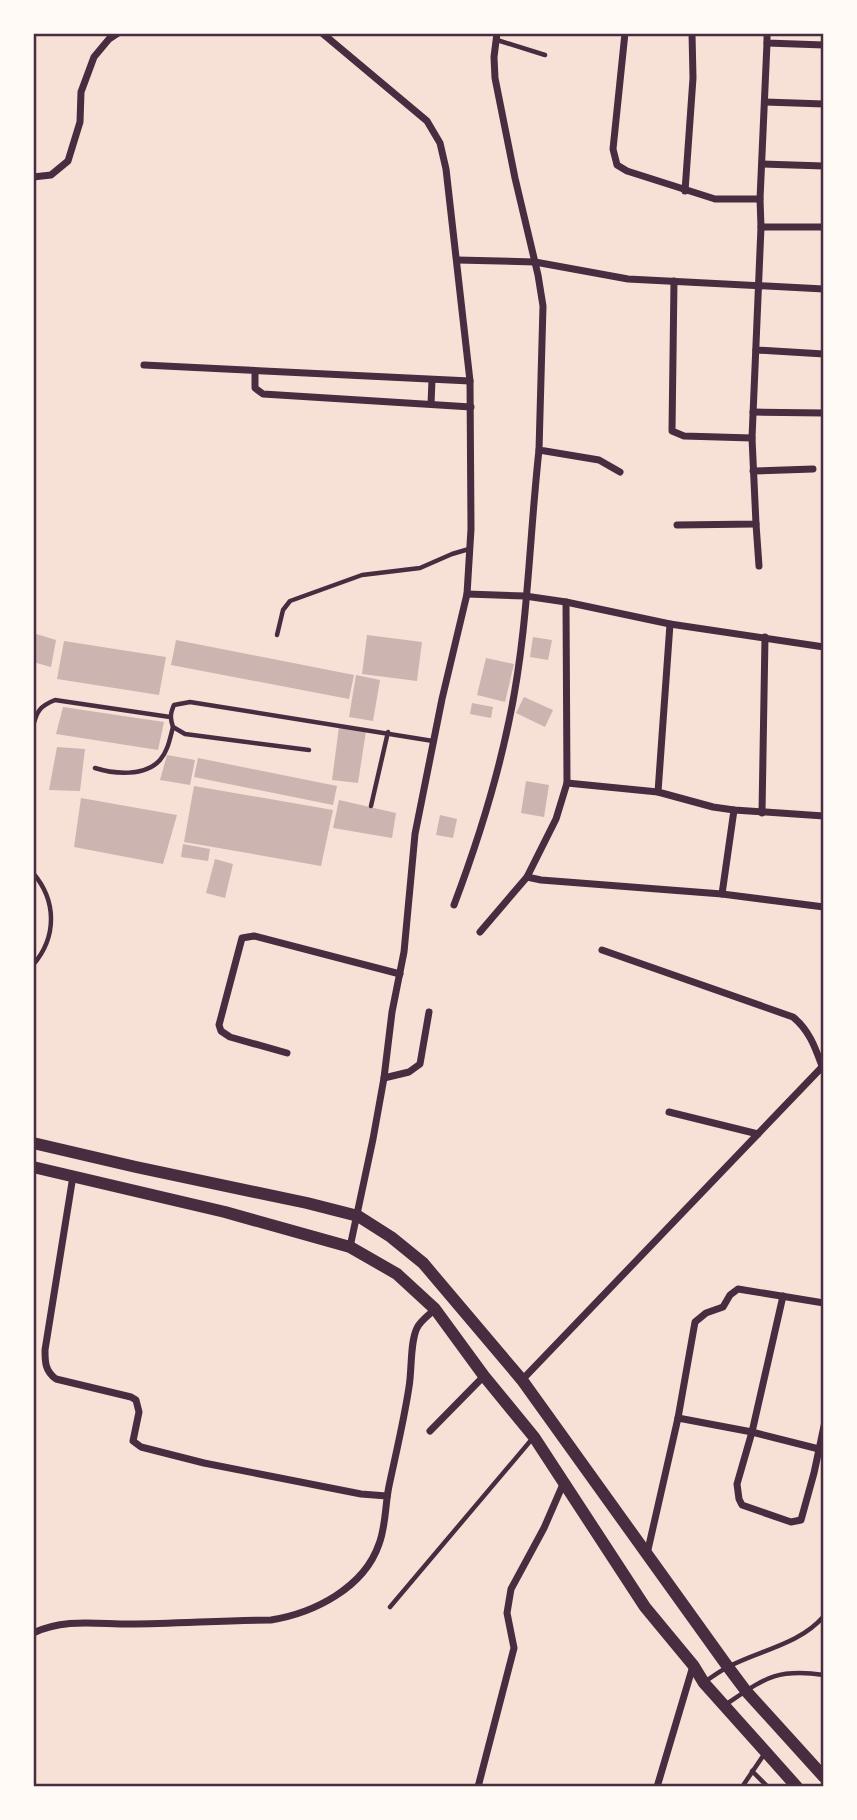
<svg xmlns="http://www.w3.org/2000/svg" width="857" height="1820" viewBox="0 0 857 1820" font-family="'Varela Round',sans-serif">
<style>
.building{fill:#ccb4b1}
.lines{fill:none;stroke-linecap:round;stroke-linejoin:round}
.service{stroke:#4a2c40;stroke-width:4.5}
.minor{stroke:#4a2c40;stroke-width:7}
.secondary{stroke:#4a2c40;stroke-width:12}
.neatline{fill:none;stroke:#4a2c40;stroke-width:2.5}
</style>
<rect width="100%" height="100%" fill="#f7e1d7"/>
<g class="building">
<polygon points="33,633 56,640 51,667 33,662"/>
<polygon points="367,635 422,642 417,681 362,674"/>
<polygon points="533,637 552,640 548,660 530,657"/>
<polygon points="176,640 354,675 349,699 171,665"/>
<polygon points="64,641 166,657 159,695 57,679"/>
<polygon points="486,658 514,664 505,702 477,695"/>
<polygon points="356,675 380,680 373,721 349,717"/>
<polygon points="524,697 553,710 545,727 516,713"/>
<polygon points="472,703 493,707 491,718 470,714"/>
<polygon points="63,707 164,722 158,750 56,734"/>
<polygon points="339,727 366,731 358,783 332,780"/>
<polygon points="57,747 85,749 80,791 49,790"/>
<polygon points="167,755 195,760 190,785 160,780"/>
<polygon points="198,758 337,786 333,805 194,777"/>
<polygon points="526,781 549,785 544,817 521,813"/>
<polygon points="194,786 333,810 321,866 184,842"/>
<polygon points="81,798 177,815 163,864 74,847"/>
<polygon points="339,800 396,813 392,838 333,828"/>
<polygon points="440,815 457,819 453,838 436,835"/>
<polygon points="183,844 210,849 208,861 181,857"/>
<polygon points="215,859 233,864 225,898 206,893"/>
</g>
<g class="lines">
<g class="service">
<polyline points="497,40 545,55"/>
<polyline points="277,635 283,610 290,601 362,575 420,568 452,554 469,549"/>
<path d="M33,726c4,-15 7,-20 22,-26l115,17"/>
<path d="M309,750l-124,-16 -12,-7c-3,-9 -3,-13 1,-22l16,-3 243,39"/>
<path d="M95,768c19,6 50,9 65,-8 8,-9 10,-22 13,-33"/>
<polyline points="371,806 388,732"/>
<path d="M33,873c24,28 24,64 0,92"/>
<polyline points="390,1607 532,1439"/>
<path d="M704,1682c8,-5 16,-11 24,-15 32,-17 71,-22 96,-51"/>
<path d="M725,1705c39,-26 50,-37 99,-30"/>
<polyline points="752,1771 768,1787"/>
<polyline points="742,1787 765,1753"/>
</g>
<g class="minor">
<polyline points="322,33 427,121 440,143 446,169 470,381 471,529 467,594 442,699 415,834 404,952 392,1012 384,1078 373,1139 350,1247"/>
<polyline points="497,33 494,57 495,78 515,178 538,275 543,306 539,450 599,460 620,472"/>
<polyline points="625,33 613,149 617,165 627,171 715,199 760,199 767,43"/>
<polyline points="767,33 767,43 824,45"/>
<polyline points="765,102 824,104"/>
<polyline points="762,164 824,166"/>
<polyline points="33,177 51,175 68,161 80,122 81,92 94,57 109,39 118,33"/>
<polyline points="685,191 693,78 692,33"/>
<polyline points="761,227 824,227"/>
<polyline points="457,260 535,262 628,279 824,289"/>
<polyline points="674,281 672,431 684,436 752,438 761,227 760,199"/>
<polyline points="756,350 824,354"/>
<polyline points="144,365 470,381"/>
<polyline points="255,371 255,388 263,394 471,407"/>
<polyline points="431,404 432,380"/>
<polyline points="753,412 824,413"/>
<polyline points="753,471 813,469"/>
<polyline points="756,524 759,566"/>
<polyline points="677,525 756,524 752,438"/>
<polyline points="467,594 525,596 566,602 670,624 824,647"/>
<polyline points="670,624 658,792 713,807 734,810 824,816"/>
<polyline points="567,783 658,792"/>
<polyline points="762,813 765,637"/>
<polyline points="527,877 556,819 567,783 566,602"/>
<polyline points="722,894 734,810"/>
<path d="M454,905c23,-61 42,-121 55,-184 19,-88 20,-181 30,-271"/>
<polyline points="480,932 527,877 541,880 722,894 824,907"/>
<path d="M602,950l191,67c16,13 22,30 29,49"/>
<polyline points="287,1053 230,1037 221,1031 219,1025 242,938 254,936 400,974"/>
<polyline points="384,1078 409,1072 420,1064 429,1012"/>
<polyline points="669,1112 758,1134"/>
<path d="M73,1176l-28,174c0,12 0,21 11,29l75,18 5,3 3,12 -6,29 8,6 63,16 157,31 26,2"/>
<polyline points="783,1296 752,1432 737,1484 739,1499 742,1505 791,1522 801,1520 814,1473 824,1426"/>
<polyline points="522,1380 824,1065"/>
<polyline points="678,1418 752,1432 819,1449"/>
<polyline points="430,1431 484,1376"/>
<polyline points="647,1554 678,1418 695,1322 706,1313 723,1307 730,1295 738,1289 824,1303"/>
<path d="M33,1633c31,-15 64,-9 96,-9 47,0 94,-4 142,-4 43,-7 93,-32 108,-76 7,-18 6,-39 10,-58 7,-33 15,-66 20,-99 3,-17 1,-45 8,-59 3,-7 12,-13 18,-19"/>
<polyline points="478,1787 514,1648 507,1613 511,1589 544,1528 564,1482"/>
<polyline points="657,1787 693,1666"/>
</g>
<g class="secondary">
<polyline points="33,1143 136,1167 307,1203 358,1216 391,1237 423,1263 522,1380 728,1667 746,1691 824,1777"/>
<polyline points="33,1167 225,1212 350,1247 397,1274 435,1309 484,1376 534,1437 645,1607 693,1665 704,1683 797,1787"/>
</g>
</g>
<rect width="857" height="1820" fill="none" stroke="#fffaf5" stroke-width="70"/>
<rect x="35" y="35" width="787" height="1750" class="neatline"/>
</svg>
